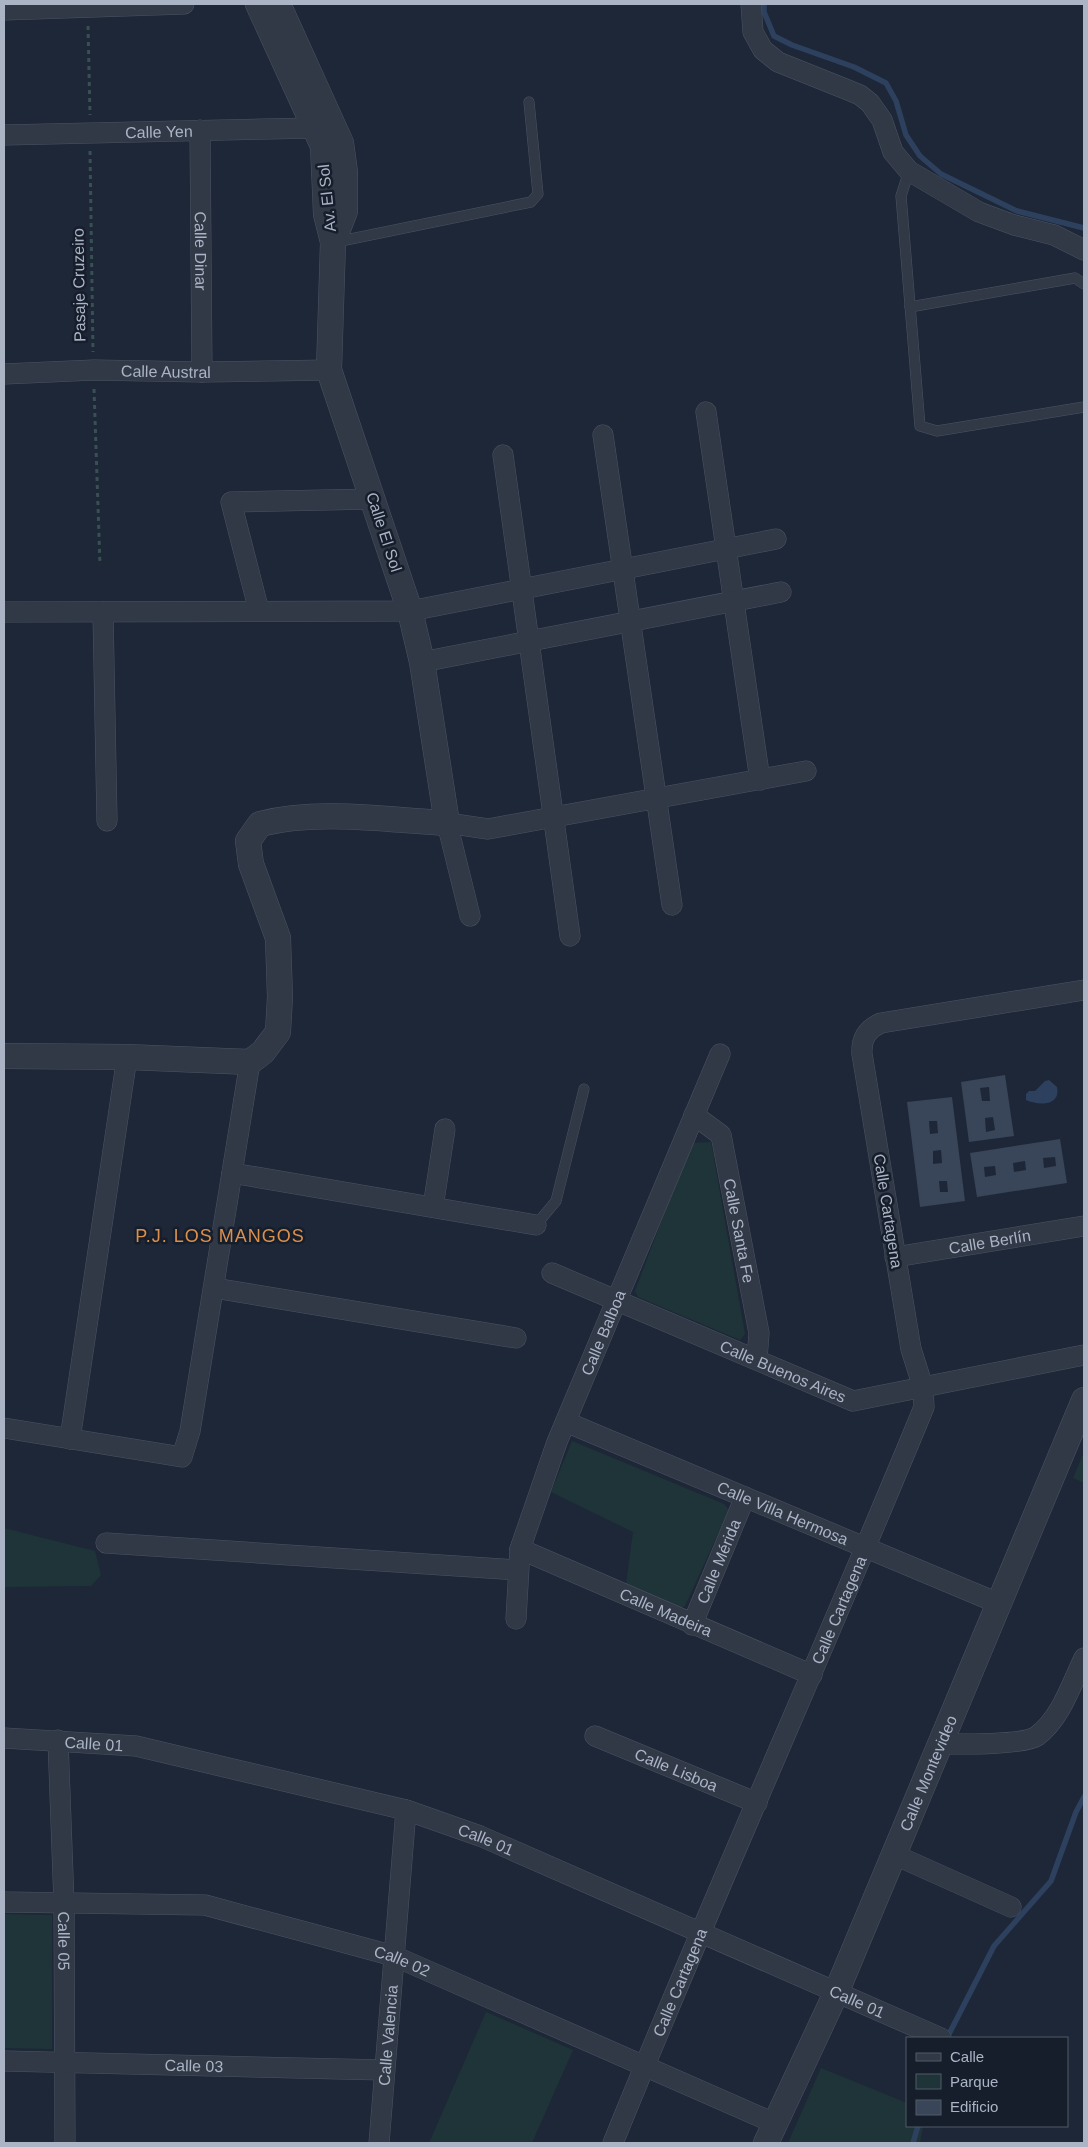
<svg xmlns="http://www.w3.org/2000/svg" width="1088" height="2147" viewBox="0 0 1088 2147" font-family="Arial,sans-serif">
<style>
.green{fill:#1f3438}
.water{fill:#2d405e}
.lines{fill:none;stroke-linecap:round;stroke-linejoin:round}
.stream{stroke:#2d405e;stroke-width:5.5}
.building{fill:#394558;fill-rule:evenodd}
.service-casing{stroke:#4b5463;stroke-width:11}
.minor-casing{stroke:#4b5463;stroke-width:21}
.tertiary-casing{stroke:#4b5463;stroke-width:26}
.path{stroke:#395052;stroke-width:3;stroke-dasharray:4 4;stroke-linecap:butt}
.service{stroke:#313947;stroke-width:10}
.minor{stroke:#313947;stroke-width:20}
.tertiary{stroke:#313947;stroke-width:25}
.labels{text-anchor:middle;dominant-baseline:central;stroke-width:5;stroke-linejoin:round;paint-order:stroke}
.street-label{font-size:16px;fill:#aab4c5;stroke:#161e2b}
.neighbourhood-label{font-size:18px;letter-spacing:1px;fill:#dc904e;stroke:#161e2b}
</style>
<rect width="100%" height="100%" fill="#1d2737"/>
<g class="green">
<polygon points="711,1142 745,1334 740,1340 638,1297 635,1291 691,1143"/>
<polygon points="572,1441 724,1504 729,1510 685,1606 677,1609 626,1584 633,1532 551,1492"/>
<polygon points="1084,1452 1084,1483 1073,1478"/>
<polygon points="4,1528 95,1551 101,1575 91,1586 4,1587"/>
<polygon points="4,1914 52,1915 52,2049 4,2048"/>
<polygon points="486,2012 573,2050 532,2143 429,2143"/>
<polygon points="821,2068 907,2103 907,2126 923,2126 920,2143 788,2143"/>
</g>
<path class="water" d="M1049,1080l8,7c4,19 -18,19 -31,13v-6l3,-3h6l10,-10z"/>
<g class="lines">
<g class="stream">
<polyline points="764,4 764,12 774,36 792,45 854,67 886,83 896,101 906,135 920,156 941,174 1017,211 1084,228"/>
<polyline points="947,2038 994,1946 1051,1881 1076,1812 1084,1797"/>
<polyline points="913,2143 918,2126"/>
</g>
</g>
<g class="building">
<path d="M1005,1075l9,61 -45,6 -8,-60zM989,1087l1,14h-8l-2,-13zM993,1117l2,13 -9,2 -1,-14z"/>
<path d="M952,1097l13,104 -45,6 -13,-105zM929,1121h8l1,12 -8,1zM941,1150l1,13 -9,1v-13zM939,1181h8l1,11h-8z"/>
<path d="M1060,1139l7,44 -90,14 -7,-44zM1055,1157l1,9 -12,2 -1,-10zM1025,1161l1,9 -12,2 -1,-9zM995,1166l1,9 -11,2 -1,-10z"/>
</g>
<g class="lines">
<defs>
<g id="service">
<polyline points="909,171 901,196 920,426 937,431 1084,407"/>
<polyline points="336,242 531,202 538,194 529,102"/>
<polyline points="910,307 1075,278 1084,284"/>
<polyline points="536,1225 556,1201 584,1089"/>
</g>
<g id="minor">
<polyline points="751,4 753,32 763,50 778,62 848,90 860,95 870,103 882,120 893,152 909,171 979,212 1014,225 1054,235 1084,250"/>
<polyline points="4,10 184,4"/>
<path id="s1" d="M200,130l2,242"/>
<path id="s2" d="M4,135l310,-7"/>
<path id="s3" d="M4,374l90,-4 108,2 127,-2"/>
<polyline points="706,412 760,780"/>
<polyline points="603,435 672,905"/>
<polyline points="503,455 570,936"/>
<polyline points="259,611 231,502 373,499"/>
<polyline points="4,612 410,611 776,539"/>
<polyline points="103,612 107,821"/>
<polyline points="422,662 781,592"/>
<polyline points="470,916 447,823 488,829 806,771"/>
<path id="s4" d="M694,1115l27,20 38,198 -2,26"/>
<polyline points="232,1173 536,1225"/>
<polyline points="433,1207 445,1129"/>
<path id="s5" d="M895,1257l189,-31"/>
<path id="s6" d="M552,1273l301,128 231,-46"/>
<polyline points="214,1288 516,1338"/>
<path id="s7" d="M566,1422l434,182"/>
<polyline points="4,1428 182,1457 190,1431 250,1062"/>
<polyline points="70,1439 127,1057"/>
<polyline points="106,1543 518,1570"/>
<path id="s8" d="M520,1549l292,126"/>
<path id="s9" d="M516,1619l4,-70 37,-107 163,-388"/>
<path id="s10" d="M692,1625l53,-128"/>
<path id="s11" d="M595,1736l162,67"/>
<path id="s12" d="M4,1738l132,8 270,64 74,26 461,202"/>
<path id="s13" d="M58,1740l6,163 1,240"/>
<path d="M941,1744c18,0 84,1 96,-8 24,-18 34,-51 47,-78"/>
<polyline points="895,1855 1011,1907"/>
<path id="s14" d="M4,1902l201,3 189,51 380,167"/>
<path id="s15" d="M4,2061l380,9"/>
<path id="s16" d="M379,2143l27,-333"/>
<path id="s17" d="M613,2143c100,-247 210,-490 311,-736l-1,-20 -12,-38 -49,-295c-1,-15 5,-25 19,-31l203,-33"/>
</g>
<g id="tertiary">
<polyline points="278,4 341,143 345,172 345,211 333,242"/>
<path d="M4,1056l123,1 123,5 13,-10 15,-20 2,-35 -2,-59 -27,-74 -3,-23 12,-17c59,-15 126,-4 187,-1l-25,-161 -12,-51 -81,-241 4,-128 -7,-28 -3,-68 -65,-142"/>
<path id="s18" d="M766,2143l70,-150 248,-593"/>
</g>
</defs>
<use href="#service" class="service-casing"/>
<use href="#minor" class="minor-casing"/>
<use href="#tertiary" class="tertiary-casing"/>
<g class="path">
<polyline points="88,26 90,115"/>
<polyline points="90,151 93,352"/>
<polyline points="94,389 100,565"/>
</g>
<use href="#service" class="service"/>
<use href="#minor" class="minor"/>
<use href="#tertiary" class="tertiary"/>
</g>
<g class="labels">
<g class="street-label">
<text stroke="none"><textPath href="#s2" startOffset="155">Calle Yen</textPath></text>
<text transform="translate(327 198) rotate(-96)">Av. El Sol</text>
<text stroke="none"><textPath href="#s1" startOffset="121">Calle Dinar</textPath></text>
<text transform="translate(79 285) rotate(-91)">Pasaje Cruzeiro</text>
<text stroke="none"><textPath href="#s3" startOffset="162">Calle Austral</textPath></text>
<text transform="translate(384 532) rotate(72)">Calle El Sol</text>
<text transform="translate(888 1211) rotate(81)">Calle Cartagena</text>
<text stroke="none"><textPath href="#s4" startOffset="131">Calle Santa Fe</textPath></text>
<text stroke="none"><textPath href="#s5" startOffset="96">Calle Berlín</textPath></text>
<text stroke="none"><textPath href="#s9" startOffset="302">Calle Balboa</textPath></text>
<text stroke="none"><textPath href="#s6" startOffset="251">Calle Buenos Aires</textPath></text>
<text stroke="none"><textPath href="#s7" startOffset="235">Calle Villa Hermosa</textPath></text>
<text stroke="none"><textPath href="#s10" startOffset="69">Calle Mérida</textPath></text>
<text stroke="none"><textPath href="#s17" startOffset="579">Calle Cartagena</textPath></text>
<text stroke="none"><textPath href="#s8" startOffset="159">Calle Madeira</textPath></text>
<text stroke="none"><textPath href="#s12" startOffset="90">Calle 01</textPath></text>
<text stroke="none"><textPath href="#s11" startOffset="88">Calle Lisboa</textPath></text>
<text stroke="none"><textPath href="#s18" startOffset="404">Calle Montevideo</textPath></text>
<text stroke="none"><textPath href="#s12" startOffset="495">Calle 01</textPath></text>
<text stroke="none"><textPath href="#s13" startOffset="201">Calle 05</textPath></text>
<text stroke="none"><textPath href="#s14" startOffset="406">Calle 02</textPath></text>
<text stroke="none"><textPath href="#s17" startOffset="174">Calle Cartagena</textPath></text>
<text stroke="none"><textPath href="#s12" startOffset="900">Calle 01</textPath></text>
<text stroke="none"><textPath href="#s16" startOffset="108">Calle Valencia</textPath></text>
<text stroke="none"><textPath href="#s15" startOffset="190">Calle 03</textPath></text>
</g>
<g class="neighbourhood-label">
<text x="220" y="1236">P.J. LOS MANGOS</text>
</g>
</g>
<rect width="1088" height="2147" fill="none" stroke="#aab4c5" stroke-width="10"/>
<rect x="906" y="2037" width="162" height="90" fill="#161e2b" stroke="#515a69"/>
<rect x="916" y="2053" width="25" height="8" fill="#313947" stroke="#515a69"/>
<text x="950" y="2062" font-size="15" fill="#aab4c5">Calle</text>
<rect x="916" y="2074" width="25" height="15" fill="#1f3438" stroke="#515a69"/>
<text x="950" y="2087" font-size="15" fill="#aab4c5">Parque</text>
<rect x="916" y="2100" width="25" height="15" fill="#394558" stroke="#515a69"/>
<text x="950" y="2112" font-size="15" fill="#aab4c5">Edificio</text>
</svg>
